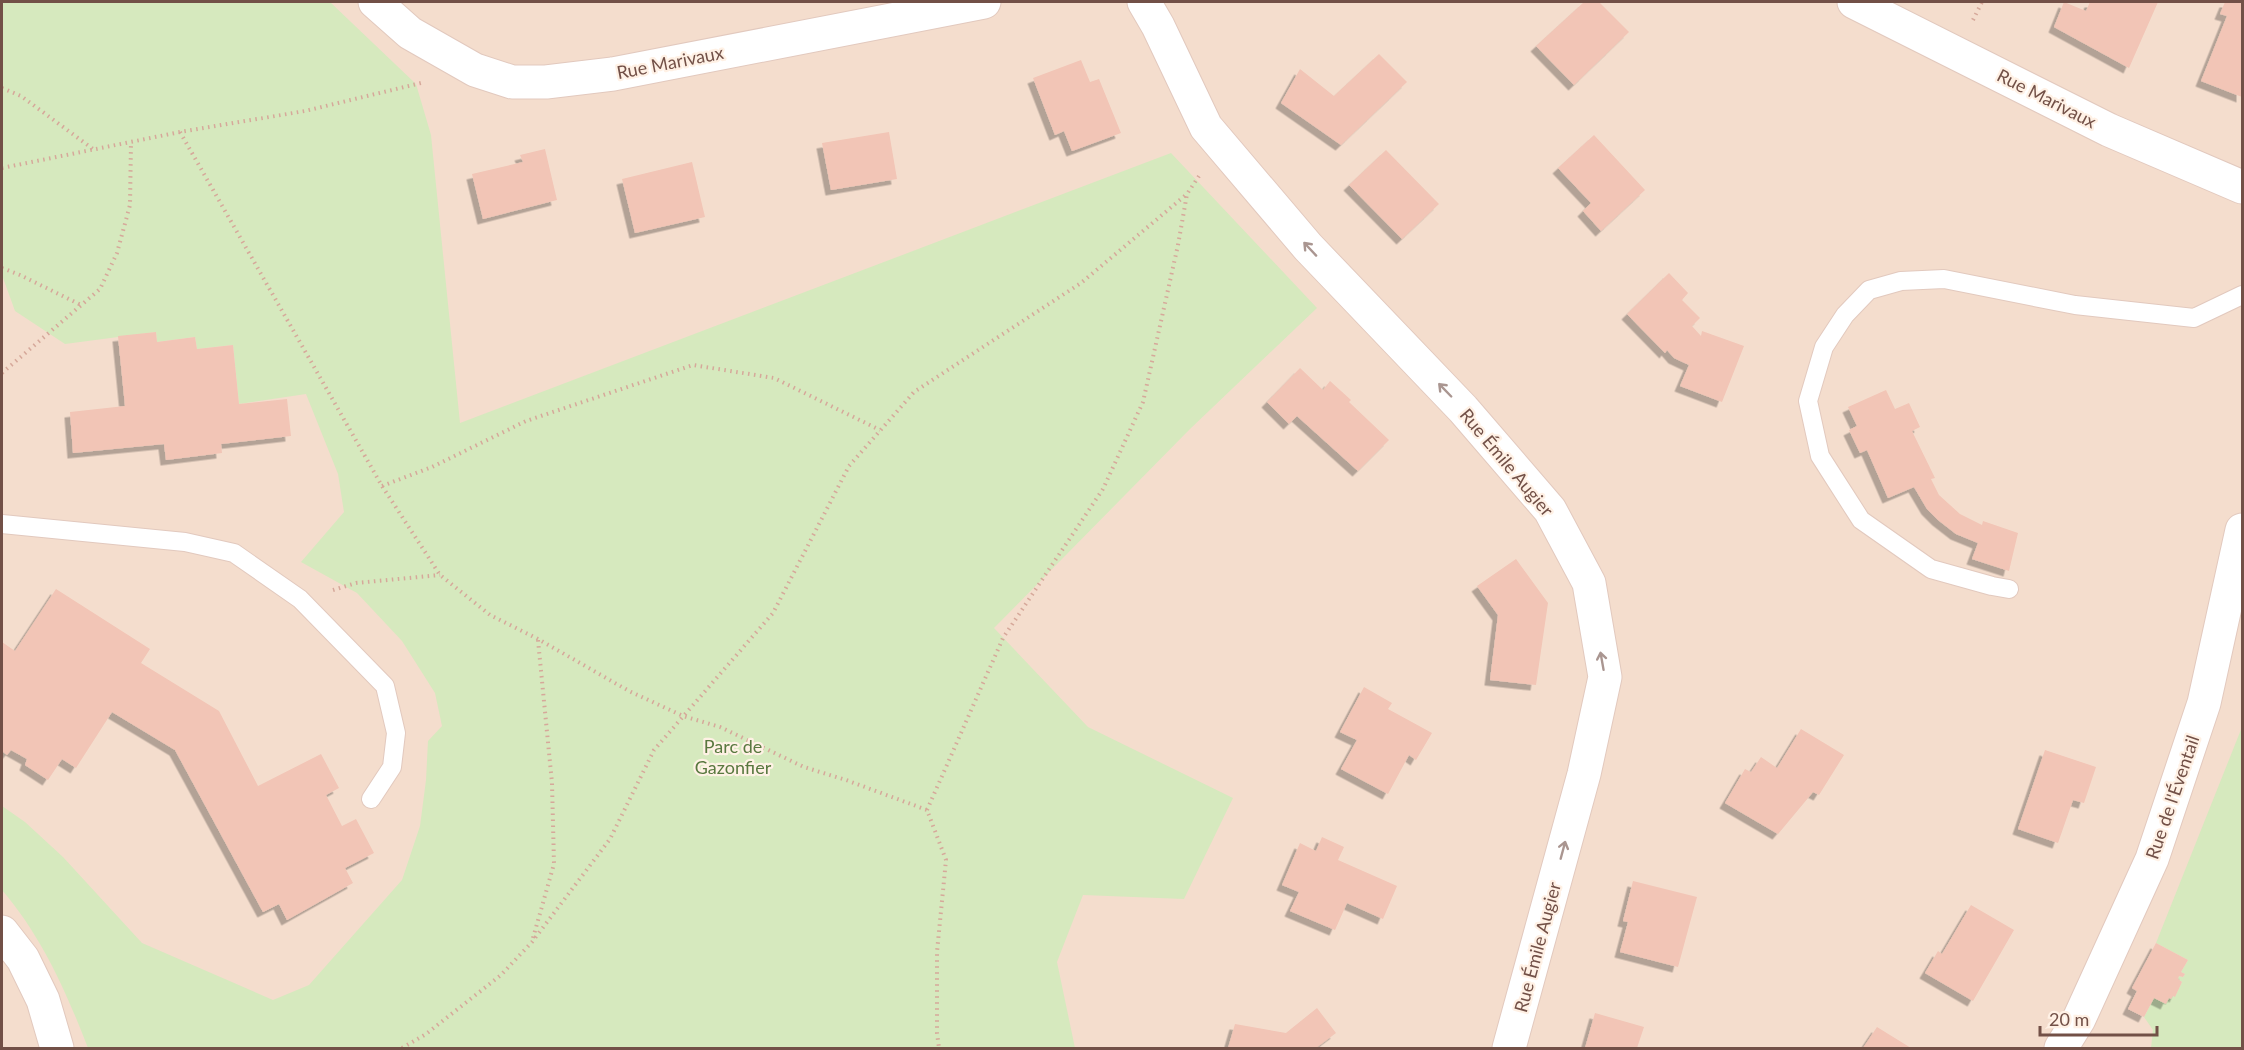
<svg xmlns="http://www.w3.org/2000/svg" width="2244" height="1050" viewBox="0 0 2244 1050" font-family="Lato,sans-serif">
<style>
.residential{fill:#f4ddcd}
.green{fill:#d6e9be}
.building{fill:#f2c5b6;filter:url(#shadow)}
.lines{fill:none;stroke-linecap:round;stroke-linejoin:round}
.service-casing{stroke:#e2c9be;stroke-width:20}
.minor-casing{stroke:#e2c9be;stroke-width:35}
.path{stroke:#d6a89a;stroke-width:4;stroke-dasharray:1.5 4.5;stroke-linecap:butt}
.service{stroke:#fff;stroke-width:18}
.minor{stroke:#fff;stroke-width:33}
.oneway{stroke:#aa9691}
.labels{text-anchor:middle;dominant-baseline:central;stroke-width:4.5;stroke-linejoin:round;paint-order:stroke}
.street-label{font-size:18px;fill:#725047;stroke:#fff1e5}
.park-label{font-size:18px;fill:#59783f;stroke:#fff1e5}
</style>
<defs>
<filter id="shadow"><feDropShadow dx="-5.5" dy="5.5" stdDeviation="0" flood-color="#0004"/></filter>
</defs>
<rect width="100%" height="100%" fill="#fcecdf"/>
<rect class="residential" x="2" y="2" width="2240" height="1046"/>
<g class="green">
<path d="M2,2h328l86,82 15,51 29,288 711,-270 146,155 -127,121 -196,199 94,99 145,71 -49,101 -101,-4 -26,67 18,86h-987c-22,-57 -46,-111 -86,-158v-84l23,16 38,35 79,86 131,57 36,-15 93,-105 18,-54 6,-46 2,-39 14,-15 -7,-33 -33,-52 -45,-48 -56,-31 43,-50 -6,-38 -32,-80 -67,10 -6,-59 -36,4 -2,-12 -38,5 -1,-10 -91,12 -50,-33 -13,-36z"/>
<polygon points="2242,727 2242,1048 2151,1048 2153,1030 2144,1017 2154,998 2175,996 2182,982 2178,979 2179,976 2183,977 2185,974 2181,972 2188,960 2156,943"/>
</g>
<g class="building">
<polygon points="1584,2 1599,2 1629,32 1574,85 1536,46"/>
<polygon points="2064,2 2086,11 2090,2 2158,2 2129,68 2054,27"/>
<polygon points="2225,2 2242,2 2242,97 2201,81 2227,16 2220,14"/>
<polygon points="1379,54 1407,82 1341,145 1281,103 1300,69 1334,96"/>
<polygon points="1081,60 1090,82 1099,79 1121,133 1072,151 1064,131 1055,135 1033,78"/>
<polygon points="889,132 897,179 831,190 822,143"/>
<polygon points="1594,135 1645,190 1601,231 1583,211 1591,203 1558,168"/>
<polygon points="545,149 557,200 483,219 472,174 523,162 520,155"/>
<polygon points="1386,150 1439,204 1402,239 1349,185"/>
<polygon points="692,162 705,217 635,233 622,179"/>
<polygon points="1669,273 1688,293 1682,300 1700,318 1692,326 1701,336 1702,331 1744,346 1722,402 1680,386 1689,365 1674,358 1667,350 1665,353 1627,314"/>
<polygon points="156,332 157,342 195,337 197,349 233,345 239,404 287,399 291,436 221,444 222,453 166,460 164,444 73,453 70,412 125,406 118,336"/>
<polygon points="1300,368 1323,390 1330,381 1351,400 1349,402 1389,440 1358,471 1297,416 1289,424 1267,402"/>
<polygon points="1886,390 1895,409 1909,403 1920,427 1912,431 1935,478 1931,479 1939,495 1960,514 1982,525 1983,521 2018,533 2009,571 1972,559 1978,543 1956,534 1938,520 1927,509 1914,487 1888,498 1867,450 1860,453 1849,430 1857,426 1848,407"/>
<polygon points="1516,559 1548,603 1536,685 1490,680 1498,615 1477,586"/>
<polygon points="56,589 150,649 141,663 219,711 258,786 321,754 339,788 326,795 342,826 356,819 374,853 345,868 353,883 287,920 279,904 263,912 175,750 112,712 76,768 62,759 48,780 25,765 27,759 11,750 7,755 2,751 2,642 15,651"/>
<polygon points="1364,687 1392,703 1388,709 1432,733 1416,760 1409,755 1388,794 1341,769 1357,740 1340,732"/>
<polygon points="1801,729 1844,755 1819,795 1813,792 1778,834 1725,803 1745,769 1751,772 1761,757 1777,768"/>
<polygon points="2045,750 2096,767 2084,803 2073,800 2058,843 2018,829"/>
<polygon points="1322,837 1344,847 1338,860 1397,886 1383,919 1347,903 1335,930 1290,911 1299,892 1282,885 1300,843 1316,851"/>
<polygon points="1633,881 1697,897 1678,967 1620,952 1628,922 1623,921"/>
<polygon points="1971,905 2014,930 1973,1001 1925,973 1938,951 1942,954"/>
<polygon points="2156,943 2188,960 2181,972 2185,974 2183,977 2179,976 2178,979 2182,982 2175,997 2173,996 2171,999 2169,998 2166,1004 2154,998 2144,1017 2128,1009 2137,991 2132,988"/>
<polygon points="1317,1008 1336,1033 1316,1048 1228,1048 1235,1024 1286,1033"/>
<polygon points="1595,1013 1644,1027 1637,1048 1585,1048"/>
<polygon points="1877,1027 1911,1048 1863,1048"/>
</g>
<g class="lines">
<defs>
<g id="service">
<polyline points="2,524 185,542 234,553 300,599 385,686 396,733 392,767 371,799"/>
<polyline points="2009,589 1992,586 1931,569 1861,520 1820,456 1808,401 1824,347 1845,315 1869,290 1901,281 1944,279 2075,305 2194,318 2242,295"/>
</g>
<g id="minor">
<polyline points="375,2 410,33 475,70 512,82 546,82 613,74 984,2"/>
<polyline points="1144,2 1158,26 1206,127 1308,247 1463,409 1550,510 1589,583 1605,677 1584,774 1509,1048"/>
<polyline points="1854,2 2109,130 2242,187"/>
<polyline points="2,932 23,959 43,1000 57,1048"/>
<polyline points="2061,1048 2079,1019 2152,859 2204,703 2242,530"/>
</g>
</defs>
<use href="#service" class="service-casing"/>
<use href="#minor" class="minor-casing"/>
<g class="path">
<polyline points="1973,20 1982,2"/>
<polyline points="2,88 21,96 93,149"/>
<polyline points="180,132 382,486 440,575 490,615 538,639 629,691 683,716 720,727 804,767 846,780 927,810 946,860 937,952 937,1033 939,1048"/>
<polyline points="2,168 180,132 305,111 421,83"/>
<polyline points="2,268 20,275 81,305"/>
<polyline points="2,373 100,289 117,253 130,205 131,142"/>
<polyline points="382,486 432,467 526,421 693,365 774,378 880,430"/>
<polyline points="333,590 356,583 440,575"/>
<polyline points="927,810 1003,638 1103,489 1143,402 1178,245 1187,194 1199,176"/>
<polyline points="533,938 554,864 552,783 538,640"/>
<polyline points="402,1048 426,1034 501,975 532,942 610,839 654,750 773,613 849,466 914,392 1081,283 1187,194"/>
</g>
<use href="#service" class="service"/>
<use href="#minor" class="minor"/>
</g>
<defs><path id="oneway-shaft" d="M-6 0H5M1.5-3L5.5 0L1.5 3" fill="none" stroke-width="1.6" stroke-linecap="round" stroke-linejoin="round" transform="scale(1.5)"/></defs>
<g class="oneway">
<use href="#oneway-shaft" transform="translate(1310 249) rotate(-133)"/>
<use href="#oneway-shaft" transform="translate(1445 390) rotate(-134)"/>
<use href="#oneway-shaft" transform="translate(1602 661) rotate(-100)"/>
<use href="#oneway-shaft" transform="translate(1563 850) rotate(-75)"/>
</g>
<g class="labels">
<g class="street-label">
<text transform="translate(670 62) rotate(-11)">Rue Marivaux</text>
<text transform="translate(2047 98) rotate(27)">Rue Marivaux</text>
<text transform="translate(1507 462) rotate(50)">Rue Émile Augier</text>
<text transform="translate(2172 797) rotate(-71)">Rue de l'Éventail</text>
<text transform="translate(1537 947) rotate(-75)">Rue Émile Augier</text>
</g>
<g class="park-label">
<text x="733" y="746">Parc de<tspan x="733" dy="21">Gazonfier</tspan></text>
</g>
</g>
<rect width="2244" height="1050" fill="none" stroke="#725047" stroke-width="6"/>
<path d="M2040 1026v9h117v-9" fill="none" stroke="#725047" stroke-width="3"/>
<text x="2049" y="1026" font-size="18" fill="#725047" stroke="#fff1e5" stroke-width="4.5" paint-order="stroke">20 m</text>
</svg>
